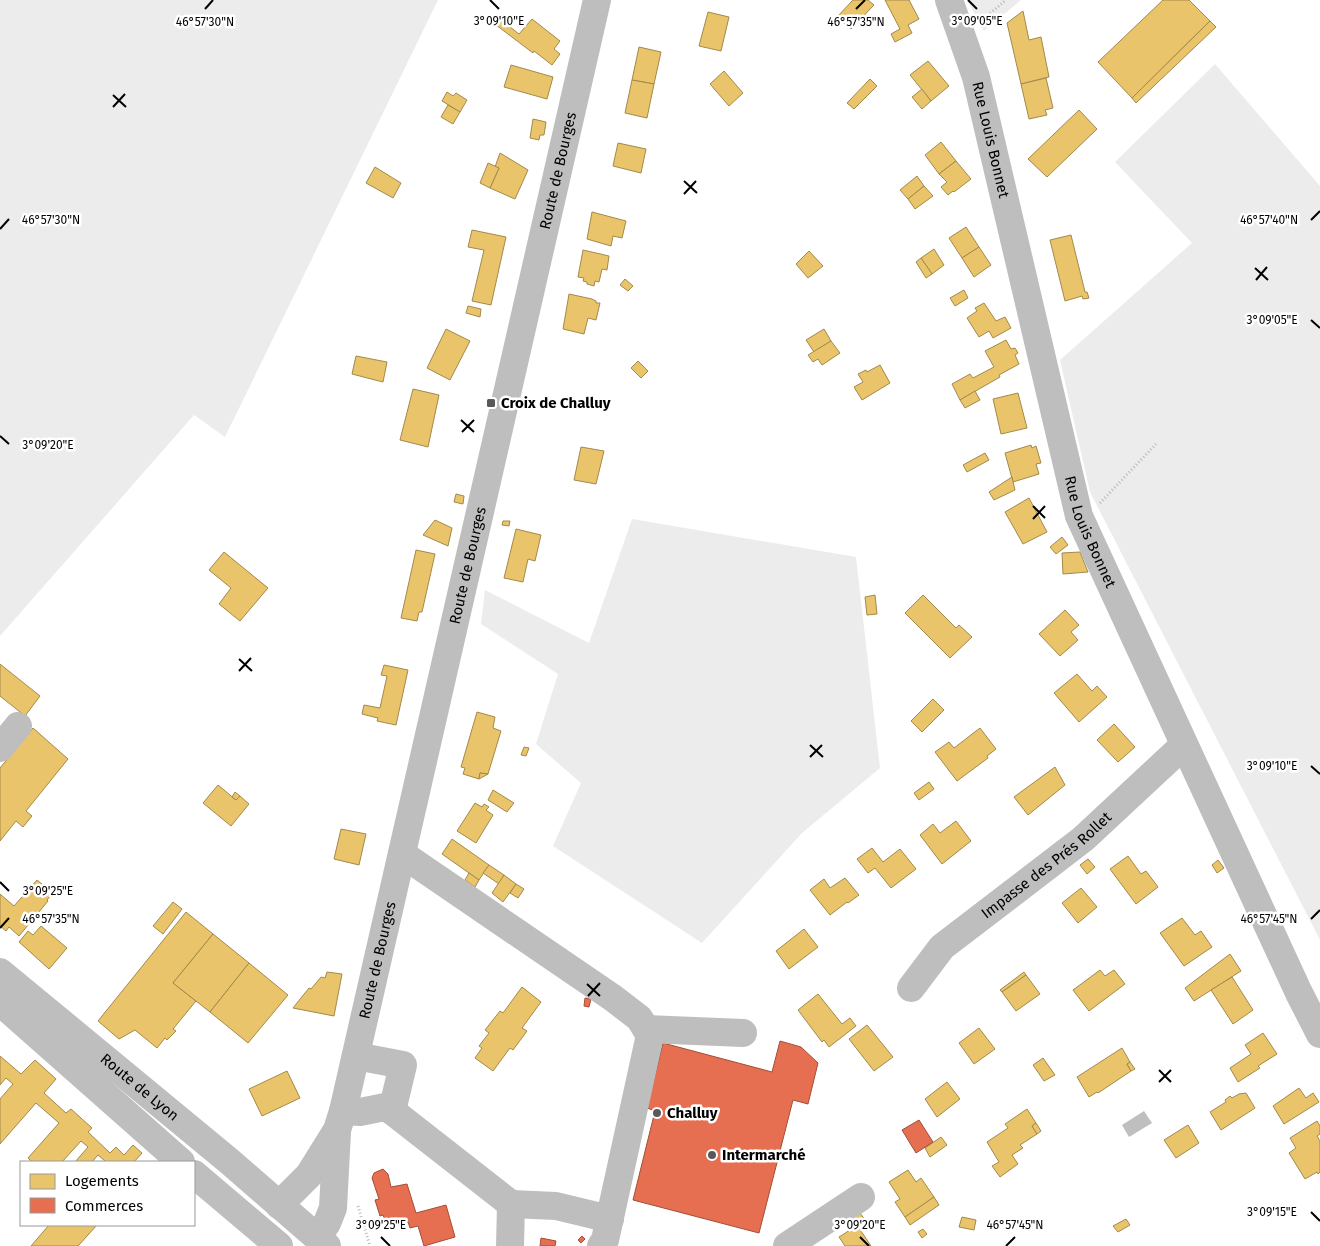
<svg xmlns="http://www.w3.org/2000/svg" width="1320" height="1246" viewBox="0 0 1320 1246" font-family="'Fira Sans',sans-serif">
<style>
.green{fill:#ececec}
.water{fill:#bfbfbf}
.homes{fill:#e9c46a;stroke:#a3894a}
.shops{fill:#e76f51;stroke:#a24e39}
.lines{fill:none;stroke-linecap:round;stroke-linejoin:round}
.path{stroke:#b9b9b9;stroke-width:3;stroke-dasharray:1 2.5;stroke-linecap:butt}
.minor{stroke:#bebebe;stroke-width:28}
.major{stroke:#bebebe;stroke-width:28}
.ticks{fill:none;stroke:#000;stroke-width:2}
.poi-dot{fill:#595959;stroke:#fff;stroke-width:2}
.labels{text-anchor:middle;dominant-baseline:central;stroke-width:5;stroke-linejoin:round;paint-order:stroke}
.street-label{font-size:15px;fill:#000;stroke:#fff}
.poi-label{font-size:15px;font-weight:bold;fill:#000;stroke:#fff;text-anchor:start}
.ticks-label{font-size:12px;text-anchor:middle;fill:#000;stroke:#fff;stroke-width:5;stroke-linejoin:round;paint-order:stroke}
</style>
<rect width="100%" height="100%" fill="#fff"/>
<g class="green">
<polygon points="0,0 438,0 225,437 194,415 0,636"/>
<polygon points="967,0 1021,0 984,31"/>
<polygon points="1215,64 1320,186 1320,940 1090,492 1060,360 1192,243 1115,162"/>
<polygon points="632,519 856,557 880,768 802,833 702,943 553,846 581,783 536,744 558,674 481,624 485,590 589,643"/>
</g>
<polygon class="water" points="1144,1111 1152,1123 1129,1137 1122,1125"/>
<g class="homes">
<polygon points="853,0 868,0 874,5 851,29 837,17"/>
<polygon points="885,0 909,0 919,19 908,25 912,33 895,42 891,34 900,29"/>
<polygon points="1163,0 1189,0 1210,21 1132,98 1098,62"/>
<polygon points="1023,11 1029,40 1041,37 1049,77 1021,84 1007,23"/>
<polygon points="708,12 729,17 721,51 699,46"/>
<polygon points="500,19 519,34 532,19 560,41 554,49 560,54 552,65 534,51 533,53 496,25"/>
<polygon points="1210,21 1216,27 1136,103 1132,98"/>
<polygon points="639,47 661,52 654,84 632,80"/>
<polygon points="928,61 949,86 931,101 910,75"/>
<polygon points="511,65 553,77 547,99 504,87"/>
<polygon points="724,71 743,93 729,106 710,84"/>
<polygon points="1046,78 1053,108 1045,110 1047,115 1029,119 1021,84"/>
<polygon points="870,79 877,86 854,109 847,103"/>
<polygon points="632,80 654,84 647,118 625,113"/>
<polygon points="922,89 931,101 922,109 912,97"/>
<polygon points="447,92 453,96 456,93 467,100 460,112 442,101"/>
<polygon points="448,105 460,112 453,124 441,117"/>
<polygon points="1079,110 1097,129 1047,177 1028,159"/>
<polygon points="533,119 546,122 544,135 540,135 539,140 530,138"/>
<polygon points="941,142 956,161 939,174 925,155"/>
<polygon points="618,143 646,149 641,173 613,166"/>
<polygon points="500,153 528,170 515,199 490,188 499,168 495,167"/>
<polygon points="956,161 971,179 954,192 953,191 948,195 941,187 947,182 939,174"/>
<polygon points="488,163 499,168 490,188 480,183"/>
<polygon points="375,167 401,183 393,198 366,183"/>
<polygon points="917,176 924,186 908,199 900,190"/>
<polygon points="924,186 933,196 915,209 908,199"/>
<polygon points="592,212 626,221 622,238 613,236 611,246 587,239"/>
<polygon points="966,227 979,247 962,258 949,238"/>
<polygon points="472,230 506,237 491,305 472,301 484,250 468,247"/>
<polygon points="1071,235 1085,292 1087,292 1089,298 1083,299 1082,296 1065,301 1050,240"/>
<polygon points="979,247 991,265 974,277 962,258"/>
<polygon points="934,249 944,265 932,274 921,258"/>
<polygon points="583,250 609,256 607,270 602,269 599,282 595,281 594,286 587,284 587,282 583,281 584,278 578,277"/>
<polygon points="809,251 823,266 808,278 796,264"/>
<polygon points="921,258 932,274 926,278 916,262"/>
<polygon points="625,279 633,286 628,291 620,285"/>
<polygon points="964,290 968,298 955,306 950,298"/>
<polygon points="569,294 592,299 596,301 596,303 600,303 596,320 588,318 584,334 563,329"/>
<polygon points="984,303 996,321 1005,317 1011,328 993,338 989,331 979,337 967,318 977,311 975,308"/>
<polygon points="468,306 481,309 480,317 466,313"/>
<polygon points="446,329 470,341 450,380 427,368"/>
<polygon points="824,329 831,341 814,352 806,340"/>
<polygon points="1006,340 1011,349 1015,348 1018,353 1015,355 1019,364 999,375 1000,377 960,400 952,384 970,374 973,378 994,367 985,351"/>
<polygon points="831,341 840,353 822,365 818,359 813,362 808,355"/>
<polygon points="356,356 387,362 383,382 352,374"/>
<polygon points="638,361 648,371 641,378 631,368"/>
<polygon points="880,365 890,383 862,400 854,387 863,382 858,374 866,370 867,372"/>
<polygon points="413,389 439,395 428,447 400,440"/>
<polygon points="975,391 980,400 965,408 960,400"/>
<polygon points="1018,393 1027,428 1001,434 993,399"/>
<polygon points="1031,445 1032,448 1036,446 1041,463 1036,464 1039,474 1013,482 1005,453"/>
<polygon points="581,447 604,451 596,484 574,480"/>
<polygon points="985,453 989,460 967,472 963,465"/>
<polygon points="1012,477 1015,490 994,500 989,492"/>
<polygon points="456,494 464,496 463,504 454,502"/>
<polygon points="1029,498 1047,532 1023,544 1005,512"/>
<polygon points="435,520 452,528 448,546 423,535"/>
<polygon points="503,521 510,521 509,526 502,525"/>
<polygon points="516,529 541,535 535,561 528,559 523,582 504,578"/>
<polygon points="1062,537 1068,545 1056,554 1050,547"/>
<polygon points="416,550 435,554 422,612 419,612 417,621 401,618"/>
<polygon points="224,552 268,588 240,621 219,604 231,588 209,570"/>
<polygon points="1080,552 1088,572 1063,574 1062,553"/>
<polygon points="875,595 877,614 867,615 865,597"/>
<polygon points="923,595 956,628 959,625 972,637 950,658 905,613"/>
<polygon points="1065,610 1079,625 1071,632 1078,640 1060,656 1039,634"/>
<polygon points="0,664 40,696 25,716 0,696"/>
<polygon points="384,665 408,670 396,725 377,721 378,718 362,714 364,705 380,708 387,676 381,675"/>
<polygon points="1077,674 1092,691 1097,686 1107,697 1079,722 1054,693"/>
<polygon points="933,699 944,710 922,732 911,721"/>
<polygon points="477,712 495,717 493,728 501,731 488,774 480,773 479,779 463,774 465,768 461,767"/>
<polygon points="1114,724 1135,747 1118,762 1097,740"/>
<polygon points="33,728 68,759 26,811 32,816 23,827 16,821 0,841 0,768"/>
<polygon points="980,728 996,749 987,756 988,758 957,781 935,752 949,742 954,748"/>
<polygon points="524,747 529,748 526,756 521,755"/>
<polygon points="1055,767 1065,785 1028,815 1014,797"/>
<polygon points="480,773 488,774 479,779"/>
<polygon points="929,782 934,789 919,800 914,793"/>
<polygon points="218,785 236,800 240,796 249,804 231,826 203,803"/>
<polygon points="493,790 514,803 507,812 488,800"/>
<polygon points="235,792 240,796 236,800 232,797"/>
<polygon points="475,803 482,807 484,804 489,807 486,810 493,815 476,843 457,831"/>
<polygon points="956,821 971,841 942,864 920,835 933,824 940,833"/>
<polygon points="341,829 366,834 359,865 334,859"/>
<polygon points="452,839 489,865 479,880 442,854"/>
<polygon points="872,848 883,862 900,849 916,869 891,888 875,868 868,873 857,859"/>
<polygon points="1128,856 1141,874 1146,871 1158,887 1136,904 1110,869"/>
<polygon points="1088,859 1095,867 1087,874 1080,865"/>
<polygon points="1218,860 1224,868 1217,873 1212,865"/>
<polygon points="489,865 504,875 499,884 483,873"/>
<polygon points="469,873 479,880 475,887 465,880"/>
<polygon points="504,875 516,884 503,902 492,893"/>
<polygon points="845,878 859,895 848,903 847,902 830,915 810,890 824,879 830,888"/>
<polygon points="37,880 53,893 47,900 48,901 19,936 9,927 6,931 0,926 0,894 14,906"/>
<polygon points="516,884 524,889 518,898 510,893"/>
<polygon points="1081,888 1097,907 1078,923 1062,903"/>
<polygon points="173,902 182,909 163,934 153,926"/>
<polygon points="186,912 213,934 173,983 196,1001 173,1029 176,1031 167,1040 165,1038 157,1048 135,1030 119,1039 98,1021"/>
<polygon points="1182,918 1195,935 1201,931 1212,947 1184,966 1160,933"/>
<polygon points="41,926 67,948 49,969 19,942 28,931 33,935"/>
<polygon points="804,929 818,947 789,969 776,951"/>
<polygon points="213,934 249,963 210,1012 173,983"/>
<polygon points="1230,954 1241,971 1194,1001 1185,988"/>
<polygon points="249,963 288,995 248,1043 210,1012"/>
<polygon points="1100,970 1105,976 1114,970 1125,984 1089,1011 1073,990"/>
<polygon points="327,972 342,974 334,1016 293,1008 309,988 311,989 321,977 325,978"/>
<polygon points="1024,972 1026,975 1002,992 1000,990"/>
<polygon points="1026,975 1040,994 1016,1011 1002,992"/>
<polygon points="1232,977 1253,1010 1233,1024 1211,990"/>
<polygon points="522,987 541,1002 522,1028 527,1031 513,1050 510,1048 493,1071 475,1058 482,1048 479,1046 489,1033 485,1030 500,1011 503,1013"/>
<polygon points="818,994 842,1024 850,1018 856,1026 829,1047 824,1040 822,1042 798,1010"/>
<polygon points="867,1025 893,1057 874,1071 849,1039"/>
<polygon points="979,1028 995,1049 974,1064 959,1043"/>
<polygon points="1263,1033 1277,1054 1258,1066 1260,1068 1238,1082 1230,1068 1251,1054 1245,1045"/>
<polygon points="1122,1048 1130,1062 1127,1064 1131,1071 1098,1093 1097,1092 1089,1097 1077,1077"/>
<polygon points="0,1056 21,1074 35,1060 56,1079 44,1093 66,1113 71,1109 92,1128 88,1132 110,1153 116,1147 124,1155 133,1145 142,1153 134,1162 103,1162 105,1161 98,1155 92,1162 75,1162 88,1147 81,1141 62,1162 32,1162 28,1158 59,1123 36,1103 0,1144 0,1099 13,1084 6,1078 0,1085"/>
<polygon points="1043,1058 1055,1075 1044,1081 1033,1065"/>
<polygon points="1130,1062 1135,1069 1131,1071 1127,1064"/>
<polygon points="287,1071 300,1098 262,1116 249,1089"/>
<polygon points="947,1082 960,1099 937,1117 925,1099"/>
<polygon points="1299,1088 1306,1098 1313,1093 1319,1102 1284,1124 1273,1106"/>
<polygon points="1246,1093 1255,1108 1221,1130 1210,1112 1226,1102 1225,1100 1230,1096 1232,1098 1239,1094"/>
<polygon points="1027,1109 1036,1123 1032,1126 1037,1134 1020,1145 1023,1148 1012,1155 1018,1164 1000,1177 992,1166 999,1162 987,1142 1008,1128 1005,1124"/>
<polygon points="1317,1121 1320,1126 1320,1134 1317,1136 1320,1141 1320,1172 1318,1174 1317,1172 1305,1179 1289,1153 1296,1148 1290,1138"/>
<polygon points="1036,1123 1041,1131 1037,1134 1032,1126"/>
<polygon points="1188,1125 1199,1143 1176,1158 1164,1140"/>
<polygon points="941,1137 947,1145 930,1157 925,1148"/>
<polygon points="908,1170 916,1182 921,1178 934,1197 905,1217 895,1202 900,1199 889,1182"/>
<polygon points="934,1197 939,1205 910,1225 905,1217"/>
<polygon points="860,1213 865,1220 857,1225 871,1246 845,1246 839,1237 850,1230 845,1222"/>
<polygon points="962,1217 976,1220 974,1230 959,1227"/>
<polygon points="1126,1219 1130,1225 1118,1232 1113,1226"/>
<polygon points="49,1225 97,1225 78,1246 31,1246"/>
<polygon points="923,1229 927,1234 922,1238 918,1232"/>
</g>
<g class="shops">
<polygon points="585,998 591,999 589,1007 584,1006"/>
<polygon points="780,1041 801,1047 818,1063 808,1104 793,1100 759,1233 633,1200 655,1111 647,1108 663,1043 772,1072"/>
<polygon points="919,1120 933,1142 916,1153 902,1130"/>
<polygon points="383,1169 388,1174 391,1187 407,1184 416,1213 446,1205 455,1237 424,1246 418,1226 410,1228 408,1222 388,1228 383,1215 380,1216 375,1200 379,1199 372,1178 374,1173"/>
<polygon points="582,1236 585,1239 581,1243 578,1240"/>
<polygon points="541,1238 556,1241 555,1246 540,1246"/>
</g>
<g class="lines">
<g class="path">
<polyline points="982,20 1006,0"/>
<polyline points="1100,503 1156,444"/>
<polyline points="358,1206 370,1246"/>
</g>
<g class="minor">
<path id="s1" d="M949,0l27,77 103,439 220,477 21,41"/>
<polyline points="0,748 18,726"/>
<polyline points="402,854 613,998 639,1018 650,1035 605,1240 601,1246"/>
<path id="s2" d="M911,988l31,-41 141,-108 101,-94"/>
<polyline points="646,1029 743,1033"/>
<polyline points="356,1056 403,1065 392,1111"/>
<polyline points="343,1111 360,1112 385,1107 392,1111 511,1204 510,1246"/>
<polyline points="511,1204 556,1206 610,1219"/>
<path id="s3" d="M279,1205l30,-30 28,-45 6,-19 254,-1111"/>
<polyline points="317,1237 327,1223 333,1208 337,1132"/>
<polyline points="787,1246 861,1197"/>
</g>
<g class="major">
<path id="s4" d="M0,972l229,189 98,85"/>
<polyline points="0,1002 181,1162"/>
<polyline points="194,1174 279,1246"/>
</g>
</g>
<path class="ticks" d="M490,0l9,9M968,0l9,9M205,9l8,-9M856,9l9,-9M113,95l13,12M113,107l12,-13M684,181l13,12M684,194l12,-13M1311,220l9,-9M0,229l9,-10M1255,268l13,12M1256,280l11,-13M1311,320l9,8M461,420l13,12M462,432l12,-12M0,436l9,8M1033,506l12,12M1033,519l12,-13M239,659l13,12M239,671l12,-13M810,745l13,12M810,757l12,-12M1311,766l9,8M0,882l9,9M1311,919l9,-9M0,928l9,-10M587,984l13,12M588,996l12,-13M1159,1070l12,12M1159,1082l12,-12M1311,1212l9,9M381,1237l9,9M860,1237l9,9M1006,1246l9,-9"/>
<g class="poi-dot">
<rect x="486" y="398" width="10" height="10" rx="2.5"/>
<circle cx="657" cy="1113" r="5"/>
<circle cx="712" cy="1155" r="5"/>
</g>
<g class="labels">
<g class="street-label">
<text stroke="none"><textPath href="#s1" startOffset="146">Rue Louis Bonnet</textPath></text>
<text stroke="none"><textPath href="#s3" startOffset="1080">Route de Bourges</textPath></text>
<text stroke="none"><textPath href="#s1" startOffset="551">Rue Louis Bonnet</textPath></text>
<text stroke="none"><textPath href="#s3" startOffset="675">Route de Bourges</textPath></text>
<text stroke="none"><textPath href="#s2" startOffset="184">Impasse des Prés Rollet</textPath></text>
<text stroke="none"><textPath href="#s3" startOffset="270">Route de Bourges</textPath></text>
<text stroke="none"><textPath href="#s4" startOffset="181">Route de Lyon</textPath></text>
</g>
<g class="poi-label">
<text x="501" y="403">Croix de Challuy</text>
<text x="667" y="1113">Challuy</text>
<text x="722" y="1155">Intermarché</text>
</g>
</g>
<g class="ticks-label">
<text x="499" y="25">3°09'10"E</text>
<text x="977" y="25">3°09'05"E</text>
<text x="205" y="26">46°57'30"N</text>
<text x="856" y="26">46°57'35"N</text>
<text x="51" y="224">46°57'30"N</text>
<text x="1269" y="224">46°57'40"N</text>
<text x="1272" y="324">3°09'05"E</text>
<text x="48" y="449">3°09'20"E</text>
<text x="1272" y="770">3°09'10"E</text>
<text x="48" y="895">3°09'25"E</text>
<text x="51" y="923">46°57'35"N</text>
<text x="1269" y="923">46°57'45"N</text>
<text x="1272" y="1216">3°09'15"E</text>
<text x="1015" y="1229">46°57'45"N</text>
<text x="381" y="1229">3°09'25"E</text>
<text x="860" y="1229">3°09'20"E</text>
</g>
<rect x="20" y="1161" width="175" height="65" fill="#ffffff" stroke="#999999"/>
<rect x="30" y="1174" width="25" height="15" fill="#e9c46a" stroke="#999999"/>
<text x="65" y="1186" font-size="15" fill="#000000">Logements</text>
<rect x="30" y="1198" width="25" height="15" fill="#e76f51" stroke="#999999"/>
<text x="65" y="1211" font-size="15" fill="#000000">Commerces</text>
</svg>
